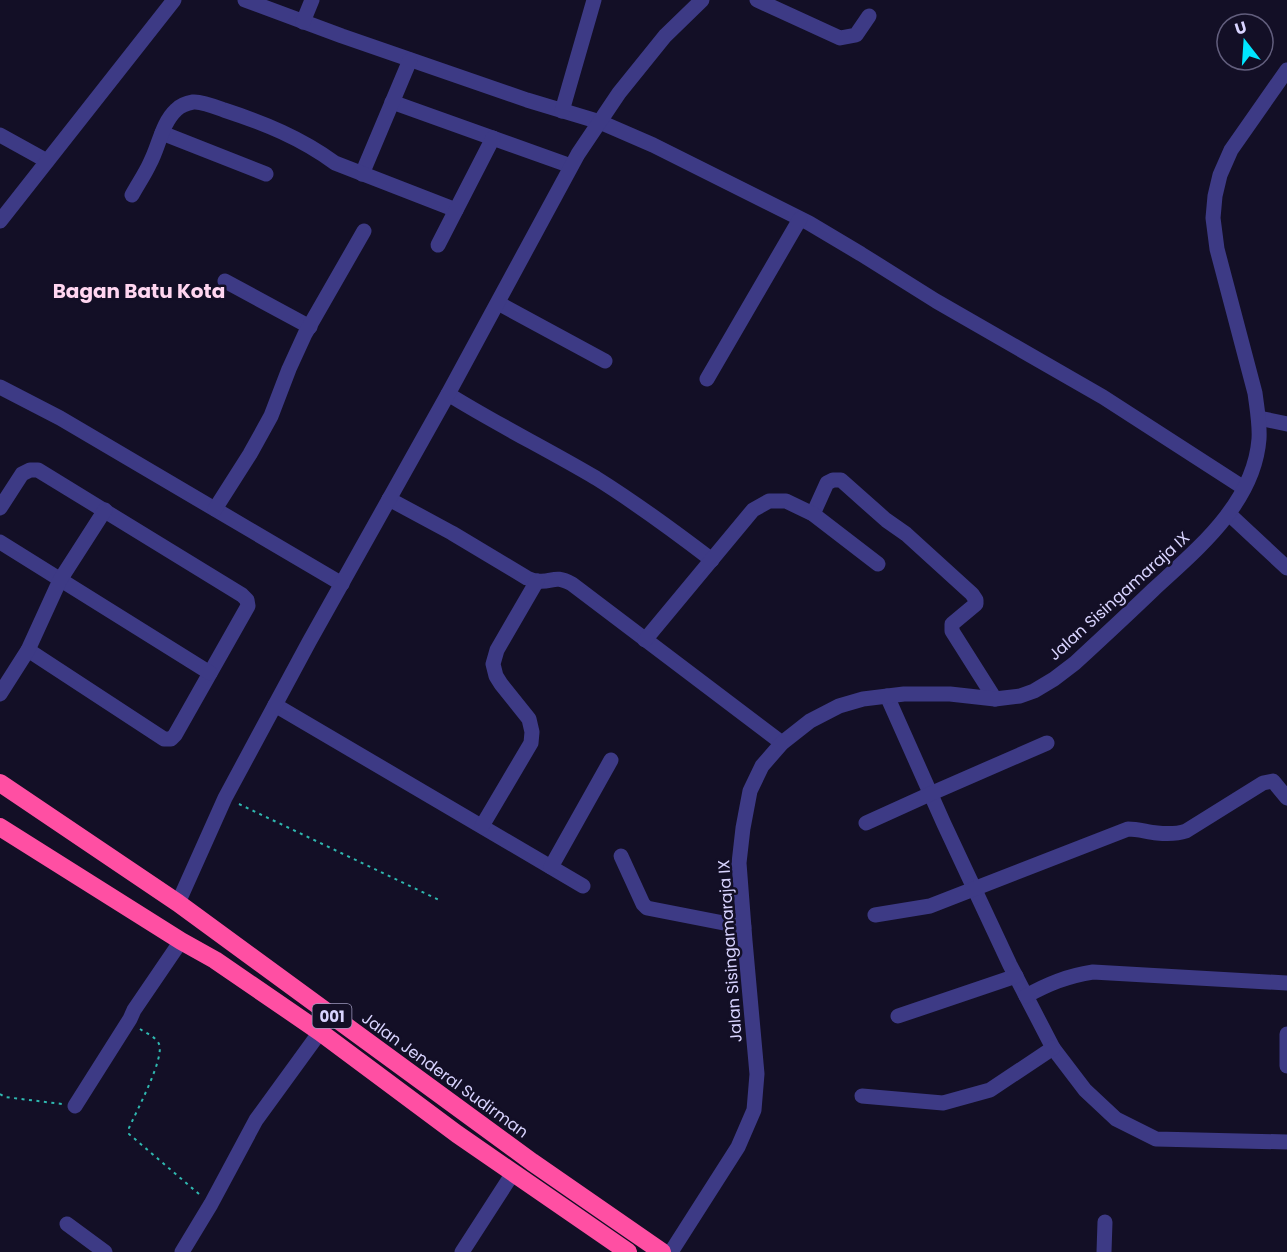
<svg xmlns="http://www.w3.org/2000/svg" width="1287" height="1252" viewBox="0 0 1287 1252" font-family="Poppins,sans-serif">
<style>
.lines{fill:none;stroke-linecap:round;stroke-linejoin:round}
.path{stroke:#2fb8b0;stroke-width:2;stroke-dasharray:3 4.5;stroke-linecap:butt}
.minor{stroke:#3d3a85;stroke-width:15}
.highway{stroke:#ff4fa3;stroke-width:18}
.labels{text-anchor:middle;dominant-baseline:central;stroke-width:5;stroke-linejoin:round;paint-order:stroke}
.shield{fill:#130f26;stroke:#9e99be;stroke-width:1.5}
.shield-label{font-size:15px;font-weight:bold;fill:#d9d4ff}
.street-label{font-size:16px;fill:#d9d4ff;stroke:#130f26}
.quarter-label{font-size:20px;font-weight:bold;fill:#ffd6f0;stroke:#130f26}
</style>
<rect width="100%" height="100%" fill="#130f26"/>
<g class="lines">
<g class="path">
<polyline points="239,804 439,900"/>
<path d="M140,1029c6,4 16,8 19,15 6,14 -23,68 -30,84v6l70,60"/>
<polyline points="0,1094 5,1097 62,1104"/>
</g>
<g class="minor">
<polyline points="245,0 342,36 527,100 600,122 653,145 809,223 861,254 936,301 1103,397 1244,488"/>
<polyline points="757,0 840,38 856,35 869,16"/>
<polyline points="303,22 312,0"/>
<polyline points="392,102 571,166"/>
<polyline points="562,111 594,0"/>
<polyline points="162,133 266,174"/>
<polyline points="0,135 47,161"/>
<polyline points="362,174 410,60"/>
<path d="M132,195c6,-11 13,-21 18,-32 9,-17 12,-40 26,-53 4,-4 11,-7 17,-8 8,-1 23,5 31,8 40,13 77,28 111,53l121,47"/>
<polyline points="0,221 174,0"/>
<polyline points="438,245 493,138"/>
<polyline points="225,281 310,327"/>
<polyline points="498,303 605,361"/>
<polyline points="707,379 800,219"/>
<polyline points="0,387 60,418 342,584"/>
<path d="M448,394c48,30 99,55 148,84 40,25 78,53 116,82"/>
<polyline points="1259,418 1287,424"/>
<path d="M389,499l63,34 75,45c3,1 6,3 10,3 16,2 17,-7 35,3l210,159"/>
<polyline points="0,508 22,474 30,470 38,470 242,595 247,600 248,606 175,735 171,739 164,739 28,650"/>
<polyline points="215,509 250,454 271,416 289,369 305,334 364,231"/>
<polyline points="813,514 827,483 833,480 841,480 886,520 906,534 972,594 976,600 976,604 952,624 952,631 995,699"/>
<polyline points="1229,514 1287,568"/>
<polyline points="0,542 210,673"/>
<polyline points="645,640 753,510 769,501 786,501 813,514 878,564"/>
<polyline points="0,694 28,650 60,580 105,510"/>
<polyline points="887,696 944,824 1010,965 1053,1048 1085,1090 1116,1119 1156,1139 1287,1142"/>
<polyline points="275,705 583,886"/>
<polyline points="866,823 930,794 1047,743"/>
<polyline points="482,826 531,743 532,732 529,719 501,684 496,676 493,664 497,650 537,581"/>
<polyline points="621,856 643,904 647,908 744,927"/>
<polyline points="551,867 611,760"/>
<polyline points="178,903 225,798 309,642 448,394 578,154 619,93 665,36 702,0"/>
<path d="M875,915l55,-9 198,-77c10,0 19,3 29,4 10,1 20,1 29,-2l77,-48 10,-2 14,17"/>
<path d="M1026,996c22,-12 41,-20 67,-24l194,11"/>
<polyline points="898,1016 1016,976"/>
<polyline points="1287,1034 1287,1066"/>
<polyline points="862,1096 943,1103 990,1090 1053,1048"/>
<polyline points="75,1106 130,1019 134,1010 181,941"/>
<polyline points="67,1224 105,1252"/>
<polyline points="182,1252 211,1204 256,1120 320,1032"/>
<polyline points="462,1252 513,1173"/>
<path d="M671,1252l67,-105 16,-37 3,-36 -12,-133 -6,-78 4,-35 7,-37 12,-25 20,-23 28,-22 29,-15 24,-7 41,-5h46l45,5 25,-3 14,-5 20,-12 21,-16c26,-24 52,-48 78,-73 43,-40 101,-86 106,-151 1,-15 -2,-30 -4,-46l-38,-144 -4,-31 2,-22 5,-21 11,-25 56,-80"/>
<polyline points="1104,1252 1105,1222"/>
</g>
<g class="highway">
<polyline points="0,783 178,903 532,1162 662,1252"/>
<polyline points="0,827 181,941 215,960 320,1032 457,1134 628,1252"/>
</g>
</g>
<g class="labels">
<rect class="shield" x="312.5" y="1004" width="39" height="24" rx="4.5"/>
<g class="shield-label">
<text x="332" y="1016">001</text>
</g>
<g class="street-label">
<text transform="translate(1119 596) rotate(-42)">Jalan Sisingamaraja IX</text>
<text transform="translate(730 951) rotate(-94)">Jalan Sisingamaraja IX</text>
<text transform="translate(445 1075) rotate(36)">Jalan Jenderal Sudirman</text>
</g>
<g class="quarter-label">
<text x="139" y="291">Bagan Batu Kota</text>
</g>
</g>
<g transform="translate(1245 42) rotate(343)"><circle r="28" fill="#130f26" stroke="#625e7d" stroke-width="1.5"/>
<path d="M0-4.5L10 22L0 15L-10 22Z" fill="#00e5ff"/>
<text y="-9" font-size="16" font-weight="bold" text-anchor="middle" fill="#d9d4ff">U</text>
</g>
</svg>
